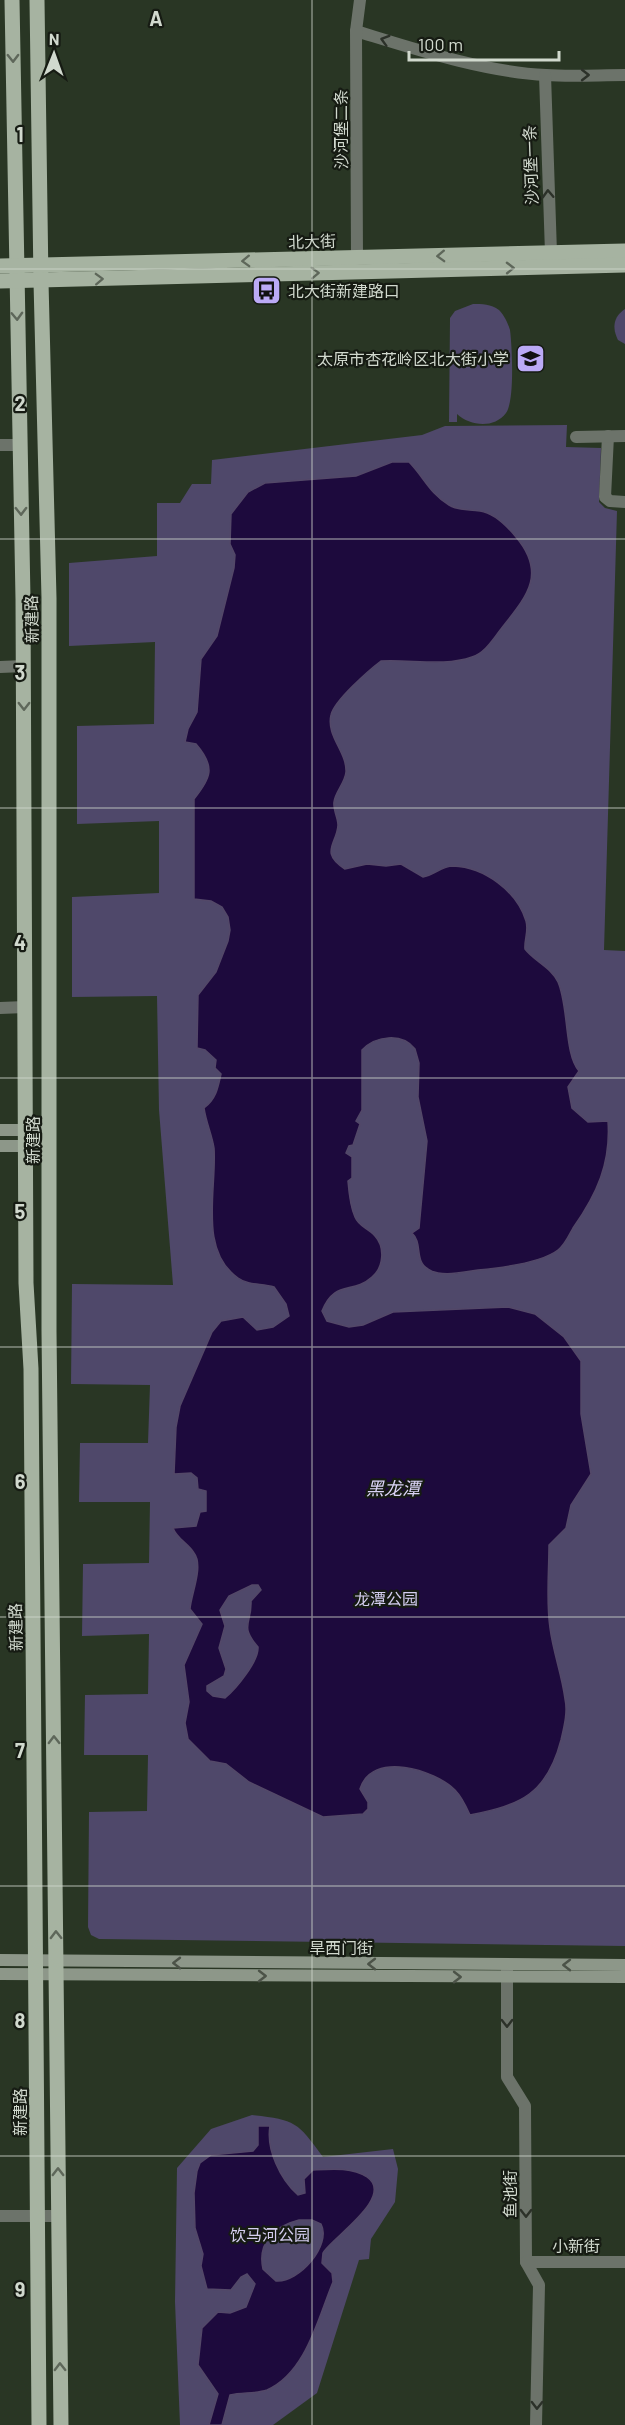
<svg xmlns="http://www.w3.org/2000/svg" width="625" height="2425" viewBox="0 0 625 2425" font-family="Barlow,'Noto Sans SC',sans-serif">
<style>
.green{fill:#4f486a}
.water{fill:#1d0a3d;stroke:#534868;stroke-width:1.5;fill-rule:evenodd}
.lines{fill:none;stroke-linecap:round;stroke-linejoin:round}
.street{stroke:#6c736a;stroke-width:12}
.secondary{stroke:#8d9789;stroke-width:12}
.primary{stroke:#a6b3a1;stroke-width:15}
.oneway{stroke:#2c3129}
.oneway2{stroke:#5e675a}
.oneway3{stroke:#4c5348}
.grid{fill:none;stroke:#d1d9ce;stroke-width:1.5;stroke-opacity:0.55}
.labels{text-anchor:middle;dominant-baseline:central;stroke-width:4.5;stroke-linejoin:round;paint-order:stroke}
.street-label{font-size:16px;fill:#d1d9ce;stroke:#161b13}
.poi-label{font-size:16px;fill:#d1d9ce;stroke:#161b13;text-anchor:start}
.park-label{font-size:16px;fill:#d5cef1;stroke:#161b13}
.water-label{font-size:18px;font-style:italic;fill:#dbd4f7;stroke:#161b13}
.grid-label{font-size:20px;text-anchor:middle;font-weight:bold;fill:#d1d9ce;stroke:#161b13;stroke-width:4.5;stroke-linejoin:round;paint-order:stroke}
</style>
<rect width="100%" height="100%" fill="#293624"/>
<g class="green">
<path d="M473,304c9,0 18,0 26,6 5,5 9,13 11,20 2,15 5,71 -4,83 -12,16 -36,13 -49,1v8h-8l1,-104 5,-7z"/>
<path d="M625,309v35l-7,-4c-6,-12 -5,-23 7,-31z"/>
<polygon points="567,425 566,447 601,448 599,502 605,508 617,511 604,950 625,951 625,1946 99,1939 91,1935 88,1927 89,1812 147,1811 148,1755 84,1755 85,1695 148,1694 149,1634 82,1636 83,1564 149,1563 150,1502 79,1502 80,1443 148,1443 150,1385 71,1384 72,1284 173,1285 159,1110 157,996 72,997 72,897 159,893 159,821 77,824 77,726 154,724 155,642 69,646 69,563 157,556 157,503 180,503 192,484 211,484 212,460 422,435 445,426"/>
<path d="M252,2115c43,5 45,6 71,42l70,-8 5,20 -3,33 -24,37 -2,20 -10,1 -42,133 -44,32h-93l-5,-123 2,-134 34,-39z"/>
</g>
<g class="water">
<path d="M392,462h17c14,14 21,32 40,43 10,6 20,4 31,6 14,2 27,15 36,26 32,38 9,61 -15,92 -8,10 -16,24 -29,28 -28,10 -62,2 -91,4 -12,9 -47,40 -50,54 -5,21 16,37 15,57 -1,11 -11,20 -12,30 -1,8 4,16 4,23 -1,19 -19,27 7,44l22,-5 19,2 15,-2 22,13c11,-2 19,-11 30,-11 31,1 64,25 73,55 3,10 -2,19 -1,28 9,12 26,18 33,33 11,25 6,72 21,89l-11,16 4,21 16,14 20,-1c3,42 -11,73 -35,107 -4,7 -8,17 -15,22 -17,13 -59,18 -80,20 -15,2 -37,8 -50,-1 -14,-8 -5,-26 -16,-36l7,-5 8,-87 -9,-44 1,-34 -4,-14c-13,-17 -40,-13 -53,1v60l-6,11 4,3 -7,21 -4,1 -3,7 6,4v21l-4,3c1,12 2,25 7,36 4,10 13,11 20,19 10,11 9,31 -3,41 -20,18 -37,2 -50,34l5,10 22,6 14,-2 30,-13 115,-5 27,7 29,23 17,24v53l10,60 -20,31 -5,23 -17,17c0,27 -3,56 1,83 3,24 12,47 15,71 3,13 -1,28 -4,41 -14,54 -40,65 -91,75 -4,-9 -8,-18 -15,-25 -20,-20 -83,-40 -95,-1l8,13v7l-5,5 -40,3 -74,-35 -23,-18 -16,-3 -22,-22 -3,-16 4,-21 -5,-37 18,-41 -12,-15c1,-15 14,-43 4,-56 -6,-10 -17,-14 -21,-25l23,-2 4,-14 6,-1v-20l-8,-2 -1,-11 -6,-5 -17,1 2,-47 4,-21 32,-74 9,-11 22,-4 14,13 16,-3 16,-11 -3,-12 -12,-17c-12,-4 -25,-1 -36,-9 -40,-28 -21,-89 -24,-130 -2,-13 -8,-26 -10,-40 12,-9 14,-20 17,-34l-6,-6 1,-8 -11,-10 -8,-2 1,-53 18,-23 12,-31 2,-11 -2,-13 -6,-10 -11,-6 -17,-2v-100c17,-21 22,-32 2,-55l-11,-2 3,-13 9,-17 4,-53 16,-23 17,-68 1,-13 -5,-11 1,-30 17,-22 17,-9 91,-7zM252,1585h6l3,5 -10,11c1,23 -12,24 7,46 1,14 -22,42 -33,51l-12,-2 -6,-5v-5l17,-10 2,-7 -7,-21 6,-22 -5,-16 9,-14z"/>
<path d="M258,2126h12c-4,23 10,53 28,69l7,-2 -1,-14 9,-9c18,-1 39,-3 54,7 29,20 -37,62 -44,76l-1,10 10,10 1,9c-15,36 -27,91 -66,108 -12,4 -25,2 -37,5l-8,30h-13l9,-31 -20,-29 4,-37 16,-16 12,1 16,-6 9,-23 -8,-10 -6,3 -10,13 -24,-1 -6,-23 2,-12 -8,-26 -1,-35 3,-22 3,-8 11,-8 42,-4 5,-6zM299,2220h13l9,4c11,21 -22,59 -45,57l-13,-12c-6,-27 12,-43 36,-49z"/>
</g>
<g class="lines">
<g class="street">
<path d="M356,31c59,18 128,41 190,44 26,2 53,0 79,0"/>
<polyline points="545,75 551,253"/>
<polyline points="357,258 356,31 360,0"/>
<polyline points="608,436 605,497 610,501 625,502"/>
<polyline points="576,437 625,436"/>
<polyline points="0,445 20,445"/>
<polyline points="0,667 24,666"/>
<polyline points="0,1008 25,1007"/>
<polyline points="507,1966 507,2077 525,2106 526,2262 539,2285 536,2425"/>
<polyline points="0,2216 58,2216"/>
<polyline points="526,2262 625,2262"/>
</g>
<g class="secondary">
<polyline points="0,1130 50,1130"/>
<polyline points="0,1146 50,1146"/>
<polyline points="0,1960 625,1965"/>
<polyline points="0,1974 625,1977"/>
</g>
<g class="primary">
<polyline points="12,0 23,599 26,1283 31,1369 39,2425"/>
<polyline points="37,0 41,282 49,598 49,1331 61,2425"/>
<polyline points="0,266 625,251"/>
<polyline points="0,281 625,265"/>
</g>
</g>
<defs><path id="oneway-chevron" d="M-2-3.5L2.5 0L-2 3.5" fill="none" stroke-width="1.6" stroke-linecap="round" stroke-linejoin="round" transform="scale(1.5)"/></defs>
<g class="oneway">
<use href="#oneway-chevron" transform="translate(385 40) rotate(-164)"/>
<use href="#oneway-chevron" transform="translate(585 75)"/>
<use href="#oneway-chevron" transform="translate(548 194) rotate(-92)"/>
<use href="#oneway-chevron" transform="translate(507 2023) rotate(90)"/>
<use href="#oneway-chevron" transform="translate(526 2213) rotate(90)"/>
<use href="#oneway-chevron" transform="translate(537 2405) rotate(91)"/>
</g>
<g class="oneway2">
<use href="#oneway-chevron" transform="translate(13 58) rotate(89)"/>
<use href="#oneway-chevron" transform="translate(441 256) rotate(178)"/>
<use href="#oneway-chevron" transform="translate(246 261) rotate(178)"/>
<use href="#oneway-chevron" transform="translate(510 268) rotate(-1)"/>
<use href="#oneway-chevron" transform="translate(315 273) rotate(-2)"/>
<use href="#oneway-chevron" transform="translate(99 279) rotate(-2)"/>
<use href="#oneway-chevron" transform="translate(17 316) rotate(88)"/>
<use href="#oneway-chevron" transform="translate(21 511) rotate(89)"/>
<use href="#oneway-chevron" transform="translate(24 706) rotate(90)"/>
<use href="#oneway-chevron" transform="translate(54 1740) rotate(-91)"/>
<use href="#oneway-chevron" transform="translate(56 1935) rotate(-91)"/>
<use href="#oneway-chevron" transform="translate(58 2172) rotate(-90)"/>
<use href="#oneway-chevron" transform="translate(60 2367) rotate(-91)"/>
</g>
<g class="oneway3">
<use href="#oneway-chevron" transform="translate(177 1963) rotate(-180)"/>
<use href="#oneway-chevron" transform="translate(372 1964) rotate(-180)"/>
<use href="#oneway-chevron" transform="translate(567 1965) rotate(-180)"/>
<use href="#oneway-chevron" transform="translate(262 1976)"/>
<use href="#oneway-chevron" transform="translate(457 1977)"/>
</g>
<path class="grid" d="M312,0v2425M0,269h625M0,539h625M0,808h625M0,1078h625M0,1347h625M0,1617h625M0,1886h625M0,2156h625"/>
<defs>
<symbol id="bus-square" viewBox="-11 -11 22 22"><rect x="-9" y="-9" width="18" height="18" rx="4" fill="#bbaaf6" stroke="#161b13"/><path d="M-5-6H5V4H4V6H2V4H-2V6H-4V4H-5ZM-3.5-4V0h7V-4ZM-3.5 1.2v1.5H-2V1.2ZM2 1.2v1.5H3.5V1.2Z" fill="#111"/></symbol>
<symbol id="school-square" viewBox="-11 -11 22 22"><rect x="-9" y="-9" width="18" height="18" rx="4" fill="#bbaaf6" stroke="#161b13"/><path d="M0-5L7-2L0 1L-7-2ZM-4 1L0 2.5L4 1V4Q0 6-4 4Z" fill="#111"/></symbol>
</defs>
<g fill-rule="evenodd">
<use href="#bus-square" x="250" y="274" width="33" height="33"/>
<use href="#school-square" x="514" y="342" width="33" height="33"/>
</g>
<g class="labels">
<g class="street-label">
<text transform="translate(340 129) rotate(-90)">沙河堡二条</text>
<text transform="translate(530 165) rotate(-92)">沙河堡一条</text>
<text transform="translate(312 241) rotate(-2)">北大街</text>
<text transform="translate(31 619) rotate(-91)">新建路</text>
<text transform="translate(32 1140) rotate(-90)">新建路</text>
<text transform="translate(15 1627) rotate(-91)">新建路</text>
<text x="341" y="1947">旱西门街</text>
<text transform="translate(19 2112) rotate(-90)">新建路</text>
<text transform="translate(509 2194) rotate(-90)">鱼池街</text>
<text x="576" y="2245">小新街</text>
</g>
<g class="poi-label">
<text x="288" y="290">北大街新建路口</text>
<text x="509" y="358" text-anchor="end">太原市杏花岭区北大街小学</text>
</g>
<g class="park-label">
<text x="386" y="1598">龙潭公园</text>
<text x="270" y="2234">饮马河公园</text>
</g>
<g class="water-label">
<text x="393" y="1488">黑龙潭</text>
</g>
</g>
<g class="grid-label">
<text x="156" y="26">A</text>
<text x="20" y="142">1</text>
<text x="20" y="411">2</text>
<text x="20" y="680">3</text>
<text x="20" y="950">4</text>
<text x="20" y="1219">5</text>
<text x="20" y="1489">6</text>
<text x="20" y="1758">7</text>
<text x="20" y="2028">8</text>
<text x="20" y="2297">9</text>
</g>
<g transform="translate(54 54) rotate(1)" stroke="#161b13" stroke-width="4.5" paint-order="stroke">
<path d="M0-4.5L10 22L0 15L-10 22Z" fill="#d1d9ce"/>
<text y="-9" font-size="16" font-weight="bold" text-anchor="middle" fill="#d1d9ce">N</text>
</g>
<path d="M409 51v9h150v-9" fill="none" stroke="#d1d9ce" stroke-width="3"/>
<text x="418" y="51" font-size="18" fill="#d1d9ce" stroke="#161b13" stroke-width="4.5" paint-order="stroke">100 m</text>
</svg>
